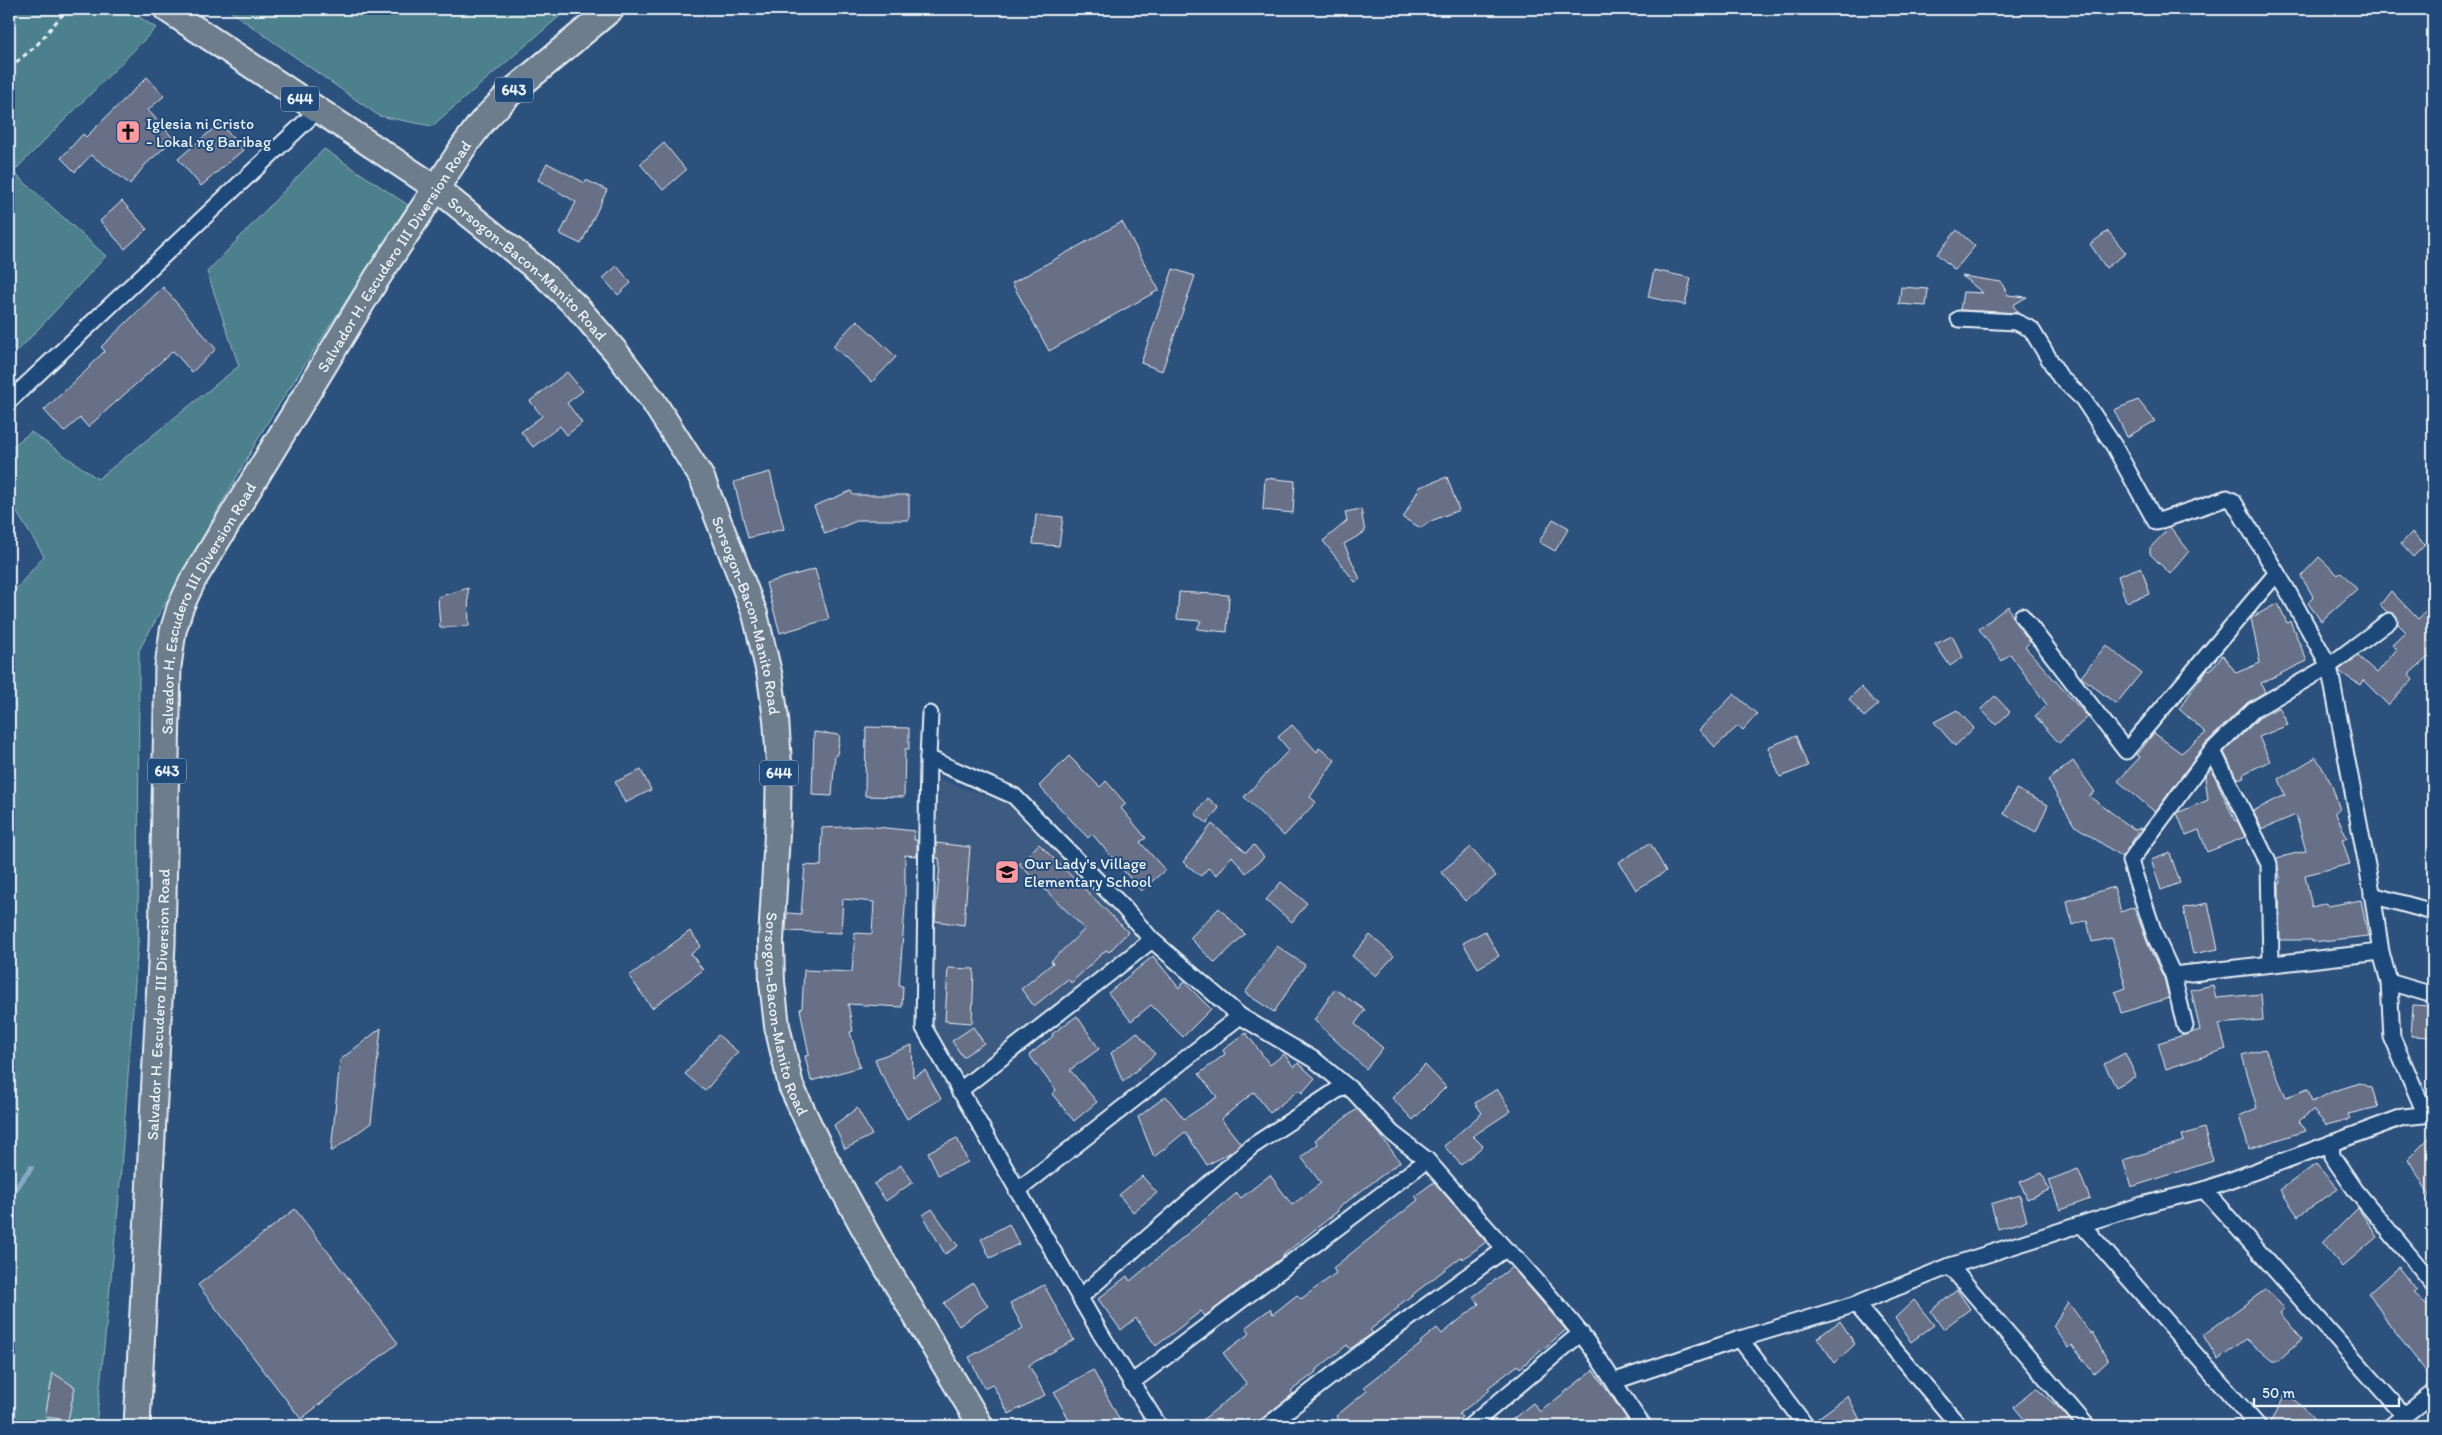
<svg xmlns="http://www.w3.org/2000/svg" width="2442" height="1435" viewBox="0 0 2442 1435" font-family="Itim,sans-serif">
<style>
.built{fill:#3e5a80}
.green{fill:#4c808c;stroke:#9ab8c2}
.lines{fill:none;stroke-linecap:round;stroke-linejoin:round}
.stream{stroke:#89a8c6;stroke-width:5.5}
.building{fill:#676f88;stroke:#e8f1f8}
.minor-casing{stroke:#e8f1f8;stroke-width:19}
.primary-casing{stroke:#e8f1f8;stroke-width:28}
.trunk-casing{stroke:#e8f1f8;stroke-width:29}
.path{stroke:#e8f1f8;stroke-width:3;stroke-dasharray:5 4;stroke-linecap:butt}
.minor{stroke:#1f4a7a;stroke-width:15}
.primary{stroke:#6d7d8c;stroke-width:24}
.trunk{stroke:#6d7d8c;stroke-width:25}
.labels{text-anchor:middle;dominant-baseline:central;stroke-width:4;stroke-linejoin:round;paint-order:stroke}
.shield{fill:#1f4a7a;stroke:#acbfd2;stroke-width:1}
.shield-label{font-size:15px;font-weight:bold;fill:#e8f1f8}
.poi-label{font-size:16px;fill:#e8f1f8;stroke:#1f4a7a;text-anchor:start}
.street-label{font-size:16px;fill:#e8f1f8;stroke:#1f4a7a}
</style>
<rect width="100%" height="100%" fill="#2d517d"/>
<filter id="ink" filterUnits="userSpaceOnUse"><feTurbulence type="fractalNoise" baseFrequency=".02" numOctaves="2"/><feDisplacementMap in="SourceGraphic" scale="10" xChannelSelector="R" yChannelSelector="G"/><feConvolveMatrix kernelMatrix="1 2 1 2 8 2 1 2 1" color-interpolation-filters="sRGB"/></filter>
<g filter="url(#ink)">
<polygon class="built" points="937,779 1019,807 1141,937 965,1077 931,1026"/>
<g class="green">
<polygon points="9,9 127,9 156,28 13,172 106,256 15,354 9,329"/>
<polygon points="227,9 568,9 432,126 379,116"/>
<polygon points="324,149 408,205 267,423 139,650 138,942 118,1208 96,1426 9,1426 9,597 44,556 9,500 9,449 31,432 98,479 239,366 207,272"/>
</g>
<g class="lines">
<polyline class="stream" points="9,1197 31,1168"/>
</g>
<g class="building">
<polygon points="147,77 164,96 148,110 174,139 145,165 130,184 91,155 75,172 61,158 83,134 86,137"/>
<polygon points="220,123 243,150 201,186 178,159"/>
<polygon points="664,143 686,170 663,190 640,164"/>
<polygon points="547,163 585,183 586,180 607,190 581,244 560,234 576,202 538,180"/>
<polygon points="122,201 147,229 125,249 100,221"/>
<polygon points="1122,222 1159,290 1049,351 1012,283"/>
<polygon points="1957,230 1975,246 1955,270 1937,254"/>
<polygon points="2108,231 2126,253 2106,268 2090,244"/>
<polygon points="617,266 631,283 618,295 603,278"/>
<polygon points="1173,269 1195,276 1162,371 1141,363"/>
<polygon points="1654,270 1691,278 1685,305 1648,297"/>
<polygon points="1962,276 2001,282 2008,295 2027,297 2013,305 2018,313 1960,310 1963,292 1983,293"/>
<polygon points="163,287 216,349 192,372 173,351 88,427 80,418 64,432 44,410 90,367 89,366 105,351 101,347"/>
<polygon points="1901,287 1928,289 1926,306 1899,304"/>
<polygon points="857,320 896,357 872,382 833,346"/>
<polygon points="567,372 583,391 567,403 582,423 567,435 560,426 533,447 521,432 542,416 530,401"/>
<polygon points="2138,400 2155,421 2127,437 2114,410"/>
<polygon points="770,472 784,529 748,538 734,482"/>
<polygon points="1447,477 1459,510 1431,521 1421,528 1403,518 1420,487"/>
<polygon points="1265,478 1295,481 1293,513 1263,510"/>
<polygon points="851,491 853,495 909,495 909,520 859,520 825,534 814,506"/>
<polygon points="1361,509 1365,532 1344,544 1360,579 1355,582 1323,541 1347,521 1345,512"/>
<polygon points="1036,514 1063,517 1059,546 1033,544"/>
<polygon points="1553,519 1569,528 1555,551 1539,542"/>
<polygon points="2170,527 2189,551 2170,574 2150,554 2150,548"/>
<polygon points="2412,532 2425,545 2413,557 2401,544"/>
<polygon points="2319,557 2338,575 2341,572 2357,589 2321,621 2308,603 2314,598 2301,576"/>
<polygon points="2141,567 2150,594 2126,602 2118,576"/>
<polygon points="815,569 829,619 780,633 766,583"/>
<polygon points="468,588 469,626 440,628 438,597"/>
<polygon points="2391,591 2418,619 2433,605 2433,653 2409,674 2413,679 2388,705 2363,680 2360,685 2340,672 2339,670 2358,656 2377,673 2397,649 2392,645 2406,632 2398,624 2396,615 2387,612 2380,605"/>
<polygon points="1179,592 1229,595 1227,632 1197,629 1201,621 1177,619"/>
<polygon points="2278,603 2287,623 2290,621 2307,661 2261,683 2265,692 2247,703 2205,744 2155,812 2118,781 2140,757 2137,755 2154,733 2181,753 2206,733 2179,709 2204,674 2208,668 2210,670 2223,655 2236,673 2260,663 2251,618"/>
<polygon points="2008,606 2015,622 2030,642 2025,647 2088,717 2059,743 2035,716 2047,705 2010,654 2002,661 1979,629"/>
<polygon points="1952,636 1963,657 1950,666 1935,644"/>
<polygon points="2106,645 2141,673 2116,704 2081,677"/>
<polygon points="1861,687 1878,705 1864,717 1849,699"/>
<polygon points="1734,694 1757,714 1743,730 1738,726 1715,747 1699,730"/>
<polygon points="1995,696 2010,712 1996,725 1981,709"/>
<polygon points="2279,707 2288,725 2259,737 2270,761 2243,774 2244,777 2237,779 2224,752 2259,718"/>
<polygon points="1957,710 1974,728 1955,746 1934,722"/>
<polygon points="1292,725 1317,752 1319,748 1335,760 1310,797 1316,802 1284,836 1244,797 1289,750 1278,737"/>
<polygon points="866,727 909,728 909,749 905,749 904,797 865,796"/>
<polygon points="814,732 840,735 837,755 835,755 832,796 812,795"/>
<polygon points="1796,736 1808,766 1780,777 1768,747"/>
<polygon points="1069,756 1100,787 1106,781 1126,804 1121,808 1146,838 1140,842 1165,870 1141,891 1092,834 1088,838 1039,786"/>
<polygon points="2316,757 2331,783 2340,810 2335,812 2347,838 2342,839 2350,864 2305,875 2312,907 2327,903 2328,906 2361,900 2368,936 2312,942 2312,940 2280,940 2279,883 2281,882 2276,858 2306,851 2296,815 2262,829 2253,811 2285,795 2279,779"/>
<polygon points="2073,761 2095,792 2089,796 2135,830 2141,828 2122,857 2074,825 2048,780"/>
<polygon points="2211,768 2235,821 2237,820 2245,837 2207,852 2199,830 2186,835 2177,813 2208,800 2205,777"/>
<polygon points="641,770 651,790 625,803 615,782"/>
<polygon points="2016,789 2048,805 2036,832 2004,814"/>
<polygon points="1208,798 1219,808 1207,823 1195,814"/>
<polygon points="1212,824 1246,852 1254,845 1264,857 1246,873 1232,856 1217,875 1208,868 1201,876 1183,862"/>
<polygon points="866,826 915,831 914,840 917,840 917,856 905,855 905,908 899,986 903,986 902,1007 848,1004 853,1031 850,1032 860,1067 811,1081 805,1056 809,1055 800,1009 802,1008 804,970 852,972 855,933 872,934 874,902 843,899 841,933 786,931 787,913 801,914 805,865 821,866 822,828"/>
<polygon points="936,843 970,847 964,925 935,921 940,865 939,858 936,858"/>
<polygon points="1650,843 1666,871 1636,890 1619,862"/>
<polygon points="1039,844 1128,932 1109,952 1106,950 1071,983 1068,979 1034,1006 1021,989 1053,963 1051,961 1085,929 1019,864"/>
<polygon points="1471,847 1496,876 1465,901 1441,872"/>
<polygon points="2170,853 2180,883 2161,890 2151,860"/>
<polygon points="1281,882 1307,903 1292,922 1266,900"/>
<polygon points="2114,887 2121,912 2134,907 2149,947 2164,978 2169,998 2121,1013 2115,992 2126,988 2112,938 2092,942 2087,920 2072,925 2067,901"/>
<polygon points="2208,903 2218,949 2193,954 2183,908"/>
<polygon points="1219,908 1245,934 1215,963 1190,938"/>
<polygon points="690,931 701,946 691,954 703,970 652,1008 629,976"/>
<polygon points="1485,931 1499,956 1478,968 1463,943"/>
<polygon points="1370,935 1394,956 1376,976 1352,956"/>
<polygon points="1277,946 1305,965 1274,1012 1245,993"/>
<polygon points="1153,956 1179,988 1184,982 1211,1009 1183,1037 1151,1005 1131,1021 1108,993"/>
<polygon points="948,968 974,969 972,1023 945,1021"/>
<polygon points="2213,985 2216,998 2261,994 2263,1020 2219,1024 2226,1049 2166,1069 2158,1043 2200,1030 2191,990"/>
<polygon points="1335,989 1365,1010 1355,1024 1383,1048 1366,1069 1314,1020"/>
<polygon points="2413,1005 2433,1006 2433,1037 2411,1036"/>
<polygon points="1077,1016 1099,1049 1070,1070 1097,1102 1074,1121 1052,1094 1056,1090 1029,1055 1053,1036 1052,1034"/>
<polygon points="973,1027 984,1043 963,1057 952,1041"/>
<polygon points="381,1028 371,1123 331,1152 340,1060"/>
<polygon points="1137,1032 1155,1054 1123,1082 1111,1053"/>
<polygon points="1246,1033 1270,1065 1284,1054 1294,1067 1298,1063 1315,1078 1302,1093 1299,1090 1270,1113 1254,1092 1221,1119 1241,1144 1231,1152 1207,1165 1185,1132 1154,1157 1138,1117 1166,1096 1184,1119 1217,1097 1199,1074 1225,1054 1223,1050"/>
<polygon points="718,1035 738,1052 705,1091 685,1074"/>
<polygon points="912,1045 913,1077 925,1070 941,1099 907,1119 882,1075 881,1075 875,1059"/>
<polygon points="2265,1049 2286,1097 2308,1089 2312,1102 2334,1091 2360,1083 2372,1088 2378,1107 2348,1114 2350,1119 2326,1125 2313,1110 2299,1121 2305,1131 2249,1149 2239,1116 2257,1108 2242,1055"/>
<polygon points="2125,1053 2136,1076 2116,1087 2104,1064"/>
<polygon points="1425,1065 1446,1087 1413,1120 1392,1098"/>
<polygon points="1497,1089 1511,1111 1473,1136 1483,1146 1461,1165 1444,1146 1482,1113 1475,1103"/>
<polygon points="857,1108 872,1135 845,1149 834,1125"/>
<polygon points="1357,1109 1379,1133 1400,1162 1337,1209 1338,1211 1283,1255 1284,1256 1205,1316 1201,1311 1156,1346 1136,1318 1121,1330 1098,1299 1127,1276 1130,1281 1237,1193 1241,1198 1270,1175 1292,1205 1321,1183 1301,1157 1318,1144 1315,1140"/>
<polygon points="2204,1128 2213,1161 2131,1187 2123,1160 2184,1141 2182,1135"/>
<polygon points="2433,1134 2433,1201 2408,1159"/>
<polygon points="957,1138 968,1162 938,1175 928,1152"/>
<polygon points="2316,1164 2338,1189 2298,1216 2280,1190"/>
<polygon points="901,1165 913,1182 886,1201 874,1184"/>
<polygon points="2078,1169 2090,1199 2060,1210 2049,1180"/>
<polygon points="2042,1173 2049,1190 2027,1199 2020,1182"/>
<polygon points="1142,1176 1157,1193 1133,1212 1119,1195"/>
<polygon points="1434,1182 1486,1242 1463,1259 1461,1257 1398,1306 1399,1307 1370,1330 1373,1333 1370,1335 1350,1349 1347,1345 1315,1371 1316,1372 1291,1391 1293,1394 1253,1426 1195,1426 1247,1384 1223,1353 1250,1333 1246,1327 1270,1309 1273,1314 1297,1295 1301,1299 1336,1273 1333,1268 1418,1200 1415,1196"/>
<polygon points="2020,1195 2027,1221 1998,1229 1991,1204"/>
<polygon points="2358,1208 2377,1237 2342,1267 2323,1243"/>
<polygon points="295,1209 398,1343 301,1419 198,1285"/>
<polygon points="932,1209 958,1246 945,1254 923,1215"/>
<polygon points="1009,1224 1019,1244 990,1258 981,1239"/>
<polygon points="1512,1267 1566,1330 1520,1368 1518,1365 1488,1388 1490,1390 1459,1414 1462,1417 1451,1426 1344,1426 1336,1416 1367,1391 1364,1387 1421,1344 1420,1342 1437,1328 1442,1334 1479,1304 1473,1297"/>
<polygon points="2398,1267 2417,1291 2414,1293 2433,1310 2433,1380 2390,1326 2369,1293"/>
<polygon points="973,1283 988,1306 959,1326 944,1303"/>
<polygon points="1044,1285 1074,1340 1029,1365 1045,1395 1009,1414 992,1384 984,1388 969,1357 1023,1328 1010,1303"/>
<polygon points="2266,1289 2285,1309 2280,1313 2302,1339 2278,1361 2272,1361 2246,1339 2218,1360 2203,1335"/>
<polygon points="1957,1290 1970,1309 1943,1329 1931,1311"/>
<polygon points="1914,1300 1934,1325 1911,1342 1895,1318"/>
<polygon points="2068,1302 2091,1334 2092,1332 2108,1361 2094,1374 2072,1345 2069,1348 2053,1326"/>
<polygon points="1840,1321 1855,1344 1835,1363 1817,1338"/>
<polygon points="1093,1370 1109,1400 1123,1426 1072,1426 1054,1392"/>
<polygon points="1593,1370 1632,1426 1504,1426 1533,1403 1540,1412"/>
<polygon points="53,1373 75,1387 68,1420 45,1417"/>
<polygon points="2036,1388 2060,1409 2075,1426 2030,1426 2014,1407"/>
<polygon points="2287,1392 2320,1426 2268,1426"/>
<polygon points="1848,1396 1863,1426 1815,1426 1814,1421"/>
</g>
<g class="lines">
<defs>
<g id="minor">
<polyline points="1959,319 2016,322 2031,329 2060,377 2083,399 2114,446 2156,522 2227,498 2233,501 2286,588 2329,666 2372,892 2381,952 2389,982 2392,1037 2425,1113"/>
<polyline points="9,401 317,111"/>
<polyline points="2022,616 2126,751 2276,574"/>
<polyline points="930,714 928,758 924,1028 1102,1336 1159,1426"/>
<polyline points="2213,751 2269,864 2271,963"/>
<path d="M928,758l86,38 109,111 29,33 88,76 76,45 38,31 38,41 35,27 78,89 11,9c22,25 45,50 65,76 23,29 40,62 62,92"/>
<polyline points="2372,895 2433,912"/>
<polyline points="2173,975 2381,952"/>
<polyline points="2389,982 2433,995"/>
<polyline points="2185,1026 2173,975 2155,936 2130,861 2212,751 2253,710 2329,666 2389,621"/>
<polyline points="959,1091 1152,940"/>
<polyline points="2331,1143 2332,1156 2356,1191 2433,1284"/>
<polyline points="2204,1190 2404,1415"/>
<polyline points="1017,1191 1240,1016"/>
<polyline points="2082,1225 2258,1426"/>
<polyline points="1950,1266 2087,1426"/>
<polyline points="1080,1297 1251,1147 1345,1085"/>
<polyline points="1856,1304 1959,1426"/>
<polyline points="1740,1339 1806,1426"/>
<polyline points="1615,1381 1740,1339 1856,1304 1950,1266 2142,1205 2204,1190 2403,1117 2433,1114"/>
<polyline points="1131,1383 1427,1160"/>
<polyline points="1267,1426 1361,1353 1505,1249"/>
<polyline points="1470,1426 1581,1333"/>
<polyline points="2391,1426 2433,1393"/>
</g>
<g id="primary">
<path id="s1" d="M166,9l270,179 108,87 34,33 38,44 37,49 49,77 53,136 15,63 6,42 3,44 -1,53 -7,125 1,41 5,44 14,60 31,66 51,93 108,181"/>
</g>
<g id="trunk">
<path id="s2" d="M137,1426l25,-482 6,-278 5,-35 7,-23 13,-28 184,-302 87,-132 18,-24 26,-27 103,-86"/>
</g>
</defs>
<use href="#minor" class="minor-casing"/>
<use href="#primary" class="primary-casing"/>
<use href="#trunk" class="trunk-casing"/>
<polyline class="path" points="9,68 36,46 67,9"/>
<use href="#minor" class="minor"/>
<use href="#primary" class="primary"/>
<use href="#trunk" class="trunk"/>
</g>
</g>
<defs>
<symbol id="church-square" viewBox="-11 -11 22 22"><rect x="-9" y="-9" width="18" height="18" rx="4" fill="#ff9aa2" stroke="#1f4a7a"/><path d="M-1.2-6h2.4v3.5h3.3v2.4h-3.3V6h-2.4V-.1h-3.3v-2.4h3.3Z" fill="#111"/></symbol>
<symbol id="school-square" viewBox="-11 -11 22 22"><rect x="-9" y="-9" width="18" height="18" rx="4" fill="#ff9aa2" stroke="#1f4a7a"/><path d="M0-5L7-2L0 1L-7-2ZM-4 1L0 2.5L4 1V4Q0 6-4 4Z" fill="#111"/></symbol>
</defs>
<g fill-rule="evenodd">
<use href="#church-square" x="114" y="118" width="28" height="28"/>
<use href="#school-square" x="993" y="858" width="28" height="28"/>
</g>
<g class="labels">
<g class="shield">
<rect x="495" y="77.5" width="38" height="25" rx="4"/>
<rect x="281" y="86.5" width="38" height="25" rx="4"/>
<rect x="148" y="758.5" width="38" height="25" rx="4"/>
<rect x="760" y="760.5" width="38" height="25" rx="4"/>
</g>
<g class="shield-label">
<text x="514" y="90">643</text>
<text x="300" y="99">644</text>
<text x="167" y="771">643</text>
<text x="779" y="773">644</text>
</g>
<g class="poi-label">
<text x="146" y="123">Iglesia ni Cristo<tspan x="146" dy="18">- Lokal ng Baribag</tspan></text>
<text x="1024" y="863">Our Lady's Village<tspan x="1024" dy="18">Elementary School</tspan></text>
</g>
<g class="street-label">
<text stroke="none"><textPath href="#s2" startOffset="1232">Salvador H. Escudero III Diversion Road</textPath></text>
<text stroke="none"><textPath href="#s1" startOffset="446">Sorsogon-Bacon-Manito Road</textPath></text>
<text stroke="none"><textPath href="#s2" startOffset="828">Salvador H. Escudero III Diversion Road</textPath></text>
<text stroke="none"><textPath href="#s1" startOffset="866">Sorsogon-Bacon-Manito Road</textPath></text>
<text stroke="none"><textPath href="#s2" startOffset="422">Salvador H. Escudero III Diversion Road</textPath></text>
<text stroke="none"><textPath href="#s1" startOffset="1271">Sorsogon-Bacon-Manito Road</textPath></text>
</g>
</g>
<rect width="2442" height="1435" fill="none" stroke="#1f4a7a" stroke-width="30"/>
<rect x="15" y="15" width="2412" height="1405" fill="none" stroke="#e8f1f8" stroke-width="2" filter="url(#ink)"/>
<path d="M2254 1398v8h145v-8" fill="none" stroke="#e8f1f8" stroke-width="2.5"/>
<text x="2262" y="1398" font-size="15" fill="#e8f1f8" stroke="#1f4a7a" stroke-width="4" paint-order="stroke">50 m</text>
</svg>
